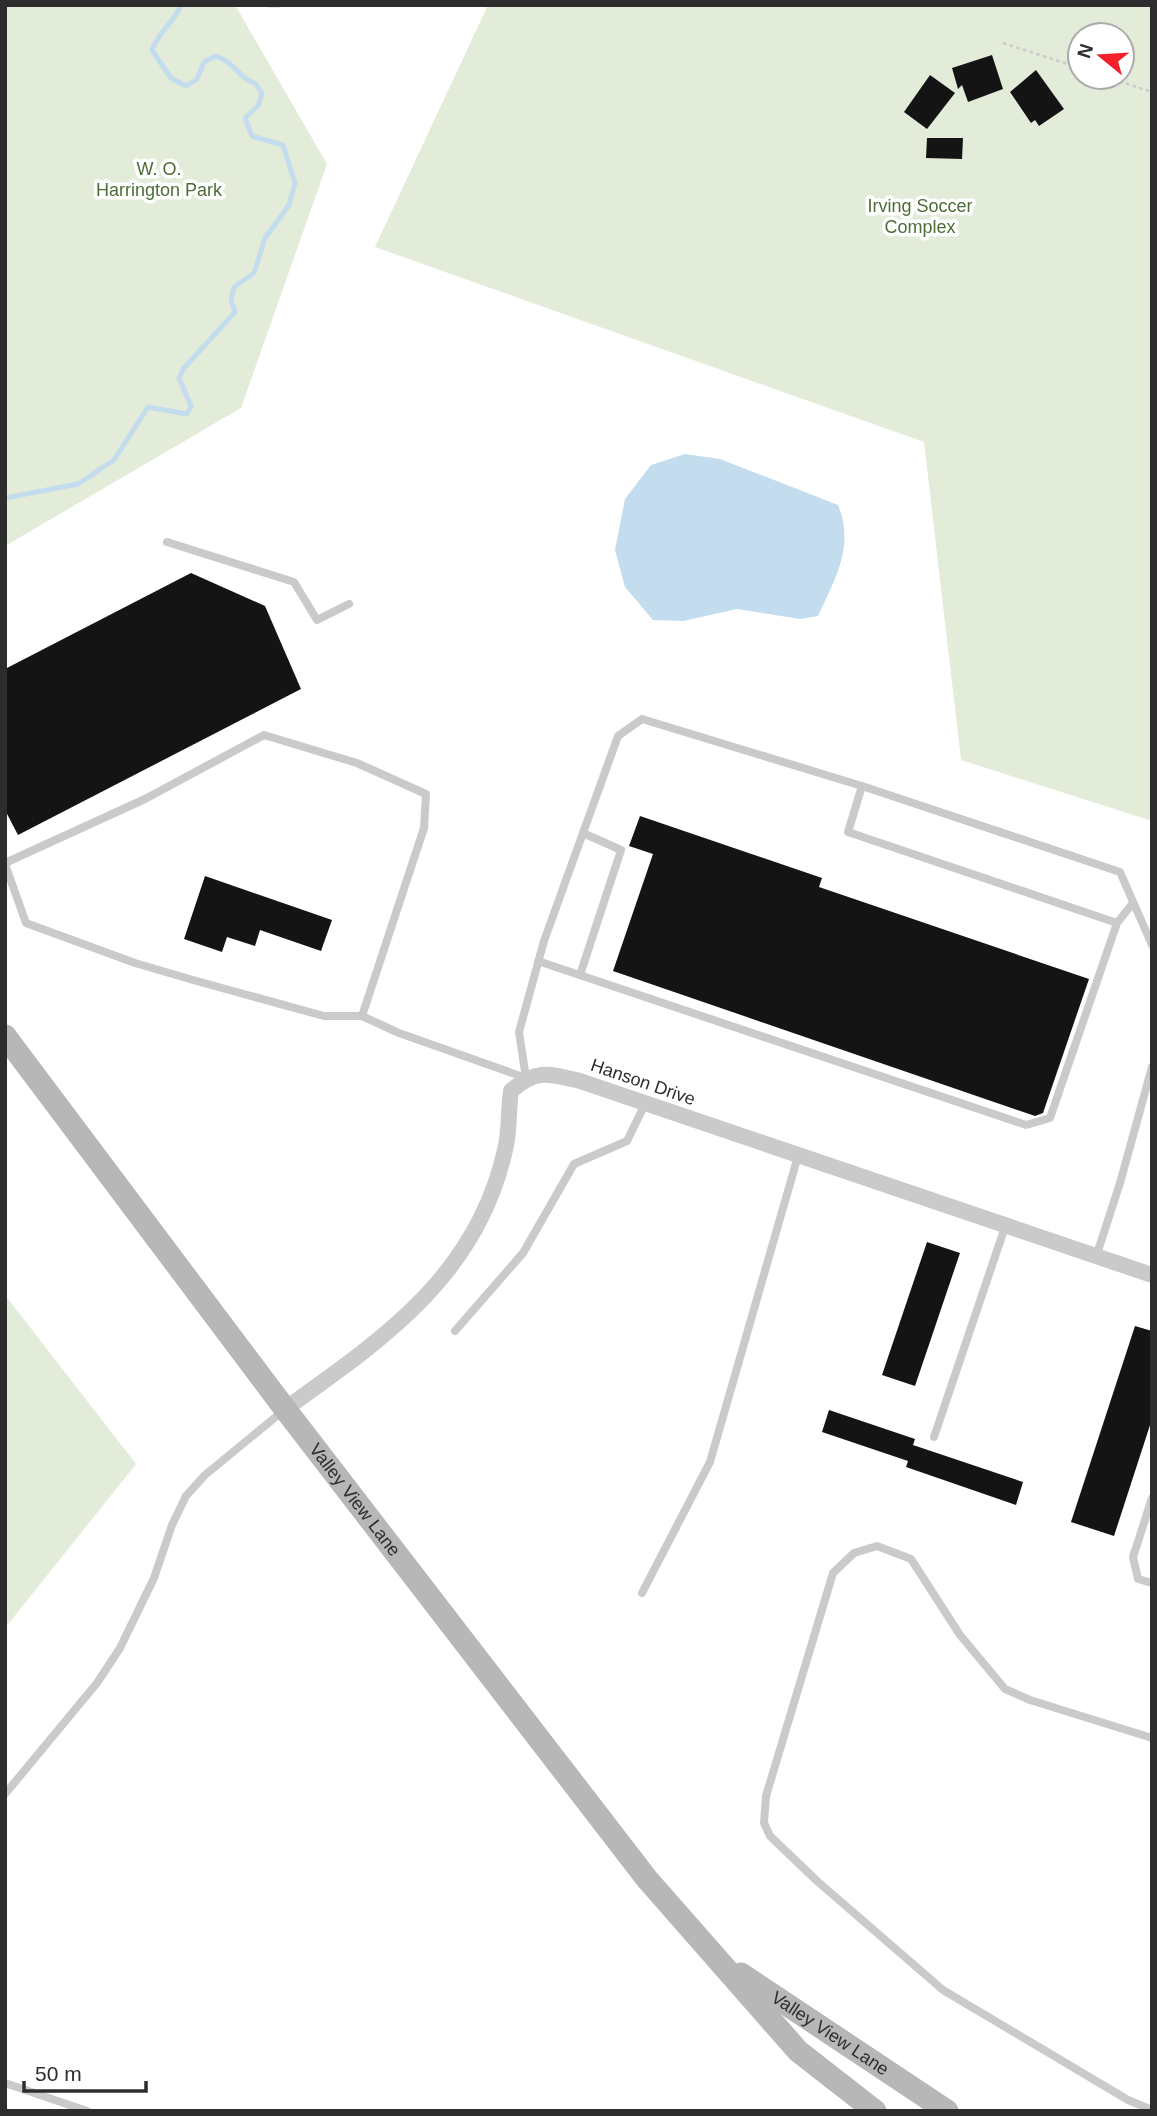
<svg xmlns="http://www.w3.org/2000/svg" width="1157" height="2116" viewBox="0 0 1157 2116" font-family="Helvetica,sans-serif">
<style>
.green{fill:#e3ecd9;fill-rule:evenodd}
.water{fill:#c3dcee}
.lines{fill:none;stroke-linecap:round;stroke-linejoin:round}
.stream{stroke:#c3dcee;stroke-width:5}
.building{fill:#141414}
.path{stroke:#cacaca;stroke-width:2.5;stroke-dasharray:3.5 3.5;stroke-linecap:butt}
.service{stroke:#cacaca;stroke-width:8}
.minor{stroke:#cacaca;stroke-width:16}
.secondary{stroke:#b7b7b7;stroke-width:23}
.labels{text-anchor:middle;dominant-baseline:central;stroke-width:7;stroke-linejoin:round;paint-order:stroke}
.park-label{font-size:18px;fill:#4e6c37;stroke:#fff}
.street-label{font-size:18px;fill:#2d2d2d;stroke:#fff}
</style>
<rect width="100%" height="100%" fill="#fff"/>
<g class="green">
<polygon points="5,5 235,5 327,164 241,408 5,546"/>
<path d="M488,5h664v816l-191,-61 -37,-318 -549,-195zM1080,35h42v42h-42z"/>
<polygon points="5,1295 136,1464 5,1628"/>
</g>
<path class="water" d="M685,454l35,5 118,46c17,41 -3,74 -20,111l-18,3 -63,-10 -54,12 -30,-1 -28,-33 -10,-37 10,-51 26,-34z"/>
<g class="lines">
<g class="stream">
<polyline points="268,5 279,5"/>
<path d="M5,498l73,-14 36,-24 34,-53 39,7 4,-8 -12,-28 5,-10 51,-56 -4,-12 3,-13 20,-14 11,-35 24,-33 6,-22 -12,-38 -31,-9 -7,-18 13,-12 4,-12 -6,-10c-18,-6 -21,-22 -40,-28l-12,6 -7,17 -11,7 -15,-8 -19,-28c6,-18 22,-27 29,-45"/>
</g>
</g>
<g class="building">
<polygon points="992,55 1003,89 968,102 962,85 958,89 952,68"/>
<polygon points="1036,70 1064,109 1039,126 1035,120 1031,123 1010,92"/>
<polygon points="930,75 955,93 927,129 904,112"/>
<polygon points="927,138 963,138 962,159 926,158"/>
<polygon points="191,573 265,606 301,689 18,835 5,810 5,669"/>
<polygon points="640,816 822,878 819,887 1089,979 1043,1113 1035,1116 613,971 653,854 629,846"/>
<polygon points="205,876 332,920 321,951 260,930 255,946 227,937 222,952 184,939"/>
<polygon points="927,1242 960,1253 915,1386 882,1375"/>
<polygon points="1135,1326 1152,1331 1152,1419 1114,1536 1071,1522"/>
<polygon points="829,1410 915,1439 913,1445 1023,1482 1016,1505 906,1467 908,1461 822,1432"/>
</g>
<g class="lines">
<g class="path">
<polyline points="1003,43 1080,68"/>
<polyline points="1106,77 1152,92"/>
</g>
<g class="service">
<polyline points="167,542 294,582 317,620 349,604"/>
<polyline points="862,786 848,832 1117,923"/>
<polyline points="5,863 145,799 264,735 357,763 426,794 424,828 362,1016 324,1016 193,980 135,963 26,923 5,864"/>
<polyline points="538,961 1026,1125 1050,1118 1117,923 1133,903"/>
<polyline points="580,975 621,850 583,833"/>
<polyline points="362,1016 399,1033 526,1078 519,1032 544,941 618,736 642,719 862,786 1120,872 1152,945"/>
<polyline points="1096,1257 1120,1183 1152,1067"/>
<polyline points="455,1331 523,1253 574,1164 627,1141 645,1104"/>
<polyline points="934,1437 1005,1227"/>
<polyline points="1152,1498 1133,1557 1138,1579 1152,1583"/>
<polyline points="642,1593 710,1462 798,1156"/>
<polyline points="1152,1738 1030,1700 1005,1689 960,1635 911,1559 877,1546 854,1553 833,1573 766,1796 764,1823 770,1836 817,1881 943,1990 1128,2100 1152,2110"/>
<polyline points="5,1794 97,1683 120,1648 154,1578 172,1525 186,1496 205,1475 283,1411"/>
<polyline points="5,2083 87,2111"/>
</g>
<path class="minor" d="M285,1409c98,-70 192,-133 220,-259 5,-19 3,-40 6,-59 25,-23 39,-17 69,-10l572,194"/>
<g class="secondary">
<path id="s1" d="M5,1036l280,373 362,470 151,172 77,60"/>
<path id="s2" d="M741,1974l206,137"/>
</g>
</g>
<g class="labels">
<g class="park-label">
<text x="159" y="169">W. O.<tspan x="159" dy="21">Harrington Park</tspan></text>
<text x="920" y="206">Irving Soccer<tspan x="920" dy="21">Complex</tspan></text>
</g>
<g class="street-label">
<text transform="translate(643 1082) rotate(19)">Hanson Drive</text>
<text stroke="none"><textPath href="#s1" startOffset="581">Valley View Lane</textPath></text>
<text stroke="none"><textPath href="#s2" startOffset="107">Valley View Lane</textPath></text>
</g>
</g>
<rect width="1157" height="2116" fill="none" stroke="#2d2d2d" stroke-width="14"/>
<g transform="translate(1101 56) rotate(288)"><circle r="33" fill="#ffffff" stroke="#ababab" stroke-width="2"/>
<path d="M0-5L12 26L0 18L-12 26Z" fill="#f2202a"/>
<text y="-10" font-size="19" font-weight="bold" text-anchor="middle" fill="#2d2d2d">N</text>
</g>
<path d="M24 2081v10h122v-10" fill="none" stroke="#2d2d2d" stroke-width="3.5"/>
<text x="35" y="2081" font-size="21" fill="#2d2d2d" stroke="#ffffff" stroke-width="5" paint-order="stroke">50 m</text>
</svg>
